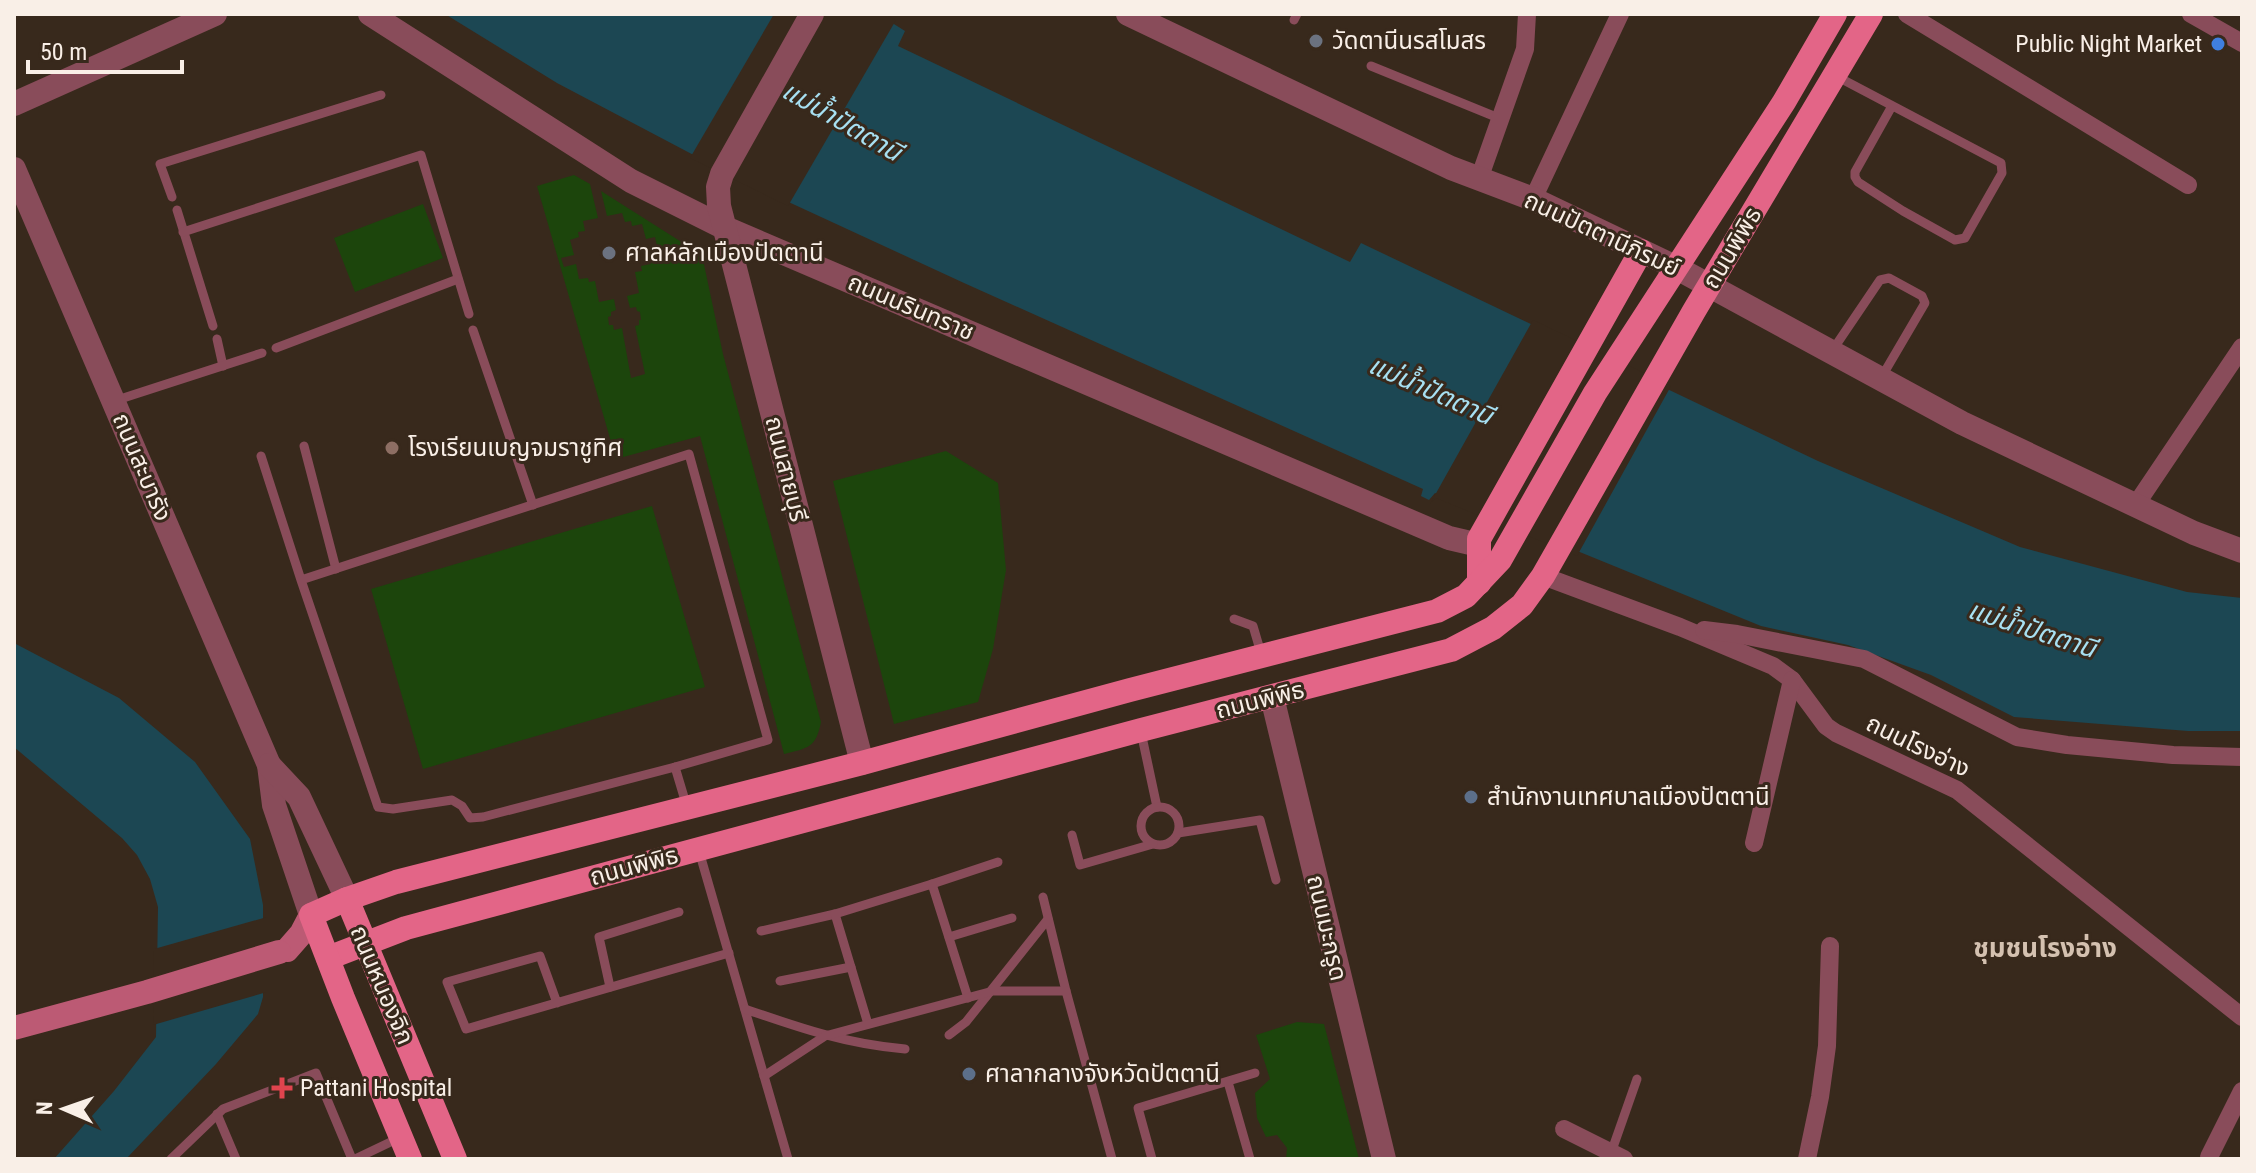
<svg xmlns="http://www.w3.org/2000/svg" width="2256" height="1173" viewBox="0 0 2256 1173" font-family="'Roboto Condensed','Noto Sans Thai',sans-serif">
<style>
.green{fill:#1c450c}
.water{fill:#1c4753}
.pier{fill:#38291c}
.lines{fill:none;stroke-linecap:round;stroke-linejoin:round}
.service{stroke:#894c5a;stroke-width:9}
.minor{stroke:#894c5a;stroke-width:18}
.tertiary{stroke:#894c5a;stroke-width:24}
.secondary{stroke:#bc5a74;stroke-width:24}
.primary{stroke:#e36587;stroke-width:24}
.worship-dot{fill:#6b7280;stroke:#38291c;stroke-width:3}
.shop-dot{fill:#3f7fe0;stroke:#38291c;stroke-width:3}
.education-dot{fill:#8d6e63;stroke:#38291c;stroke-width:3}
.service-dot{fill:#5c6f8a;stroke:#38291c;stroke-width:3}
.health-dot{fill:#e0444e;stroke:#38291c;stroke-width:3}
.labels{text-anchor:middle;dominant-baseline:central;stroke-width:6;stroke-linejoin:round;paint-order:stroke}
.poi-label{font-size:24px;fill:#f9efe7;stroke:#38291c;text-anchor:start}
.street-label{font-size:24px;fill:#f9efe7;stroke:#38291c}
.water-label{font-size:26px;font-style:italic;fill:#a7e0f2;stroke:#38291c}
.neighbourhood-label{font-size:26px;font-weight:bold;fill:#d4c1b0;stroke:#38291c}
</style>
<rect width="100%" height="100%" fill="#38291c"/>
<g class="green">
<path d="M574,175l16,9 8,34 -15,3 2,10 -7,1 1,5 -9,3 4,15 -13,3 3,9 12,-3 3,15 9,-1 1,4 6,-1 4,21 15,-3 2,11 -5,2v4l-3,1 1,8h4l1,5 8,-2 9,50 14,-4 -10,-48 4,-1v-5h2l-1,-8 -3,-1 -1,-4 -6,1 -3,-12 12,-3 -4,-21 7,-1 -1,-5 10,-2 -3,-16 9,-2 -2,-9 -9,2 -4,-15 -10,2 -1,-5 -6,1 -3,-9 -15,3 -6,-25 101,64 21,99 98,368c-5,26 -13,26 -37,32l-84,-318 -84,23 -79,-273z"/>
<polygon points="423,204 443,258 355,292 334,238"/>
<polygon points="946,451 998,483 1006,570 993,649 978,702 894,724 833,481"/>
<polygon points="652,506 705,687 423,769 371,589"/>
<polygon points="1297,1022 1324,1024 1359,1159 1286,1159 1287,1148 1277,1135 1266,1137 1257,1118 1255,1093 1270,1079 1256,1035"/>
</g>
<g class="water">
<polygon points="445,14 878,14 905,31 898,46 1350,262 1361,243 1818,461 2020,547 2187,592 2242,598 2242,731 2188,731 2014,717 1931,675 1848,645 1761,626 1435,493 1429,500 1421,496 1423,489 964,283 741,180 557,83"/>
<polygon points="14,643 119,698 195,762 250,839 263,905 263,997 258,1014 216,1064 126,1159 54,1159 114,1091 156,1037 158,907 150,879 137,855 122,838 14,747"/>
</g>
<g class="pier">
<polygon points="774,14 885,14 896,20 788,206 690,158"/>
<polygon points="1533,320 1671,386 1577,556 1436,498 1430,504"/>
<polygon points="267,917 267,992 153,1025 154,949"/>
</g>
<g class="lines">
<g class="service">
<polyline points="1294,20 1297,14"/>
<polyline points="1371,66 1501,119"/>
<polyline points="1836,76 2001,163 2002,173 1965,238 1955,240 1903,211 1858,182 1855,177 1855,172 1892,106"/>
<polyline points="172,197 160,164 381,95"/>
<polyline points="177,210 213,326"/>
<polyline points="183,232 421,155 469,314"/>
<polyline points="473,330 533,505"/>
<polyline points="217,339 223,366"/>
<polyline points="276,348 458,279"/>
<polyline points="1832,351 1880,280 1889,278 1922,296 1925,303 1881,378"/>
<polyline points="114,401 262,353"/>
<polyline points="304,446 336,569"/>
<polyline points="261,456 301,580 378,807 393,809 452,800 462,806 470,818 483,817 675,767 768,740 689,454 301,580"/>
<polyline points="1234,619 1253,626 1261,653"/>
<polyline points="1141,732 1157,807"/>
<polyline points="675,767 687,807"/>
<circle cx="1160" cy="826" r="19"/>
<polyline points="1178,833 1260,820 1276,880"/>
<polyline points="1072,835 1080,865 1153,844"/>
<polyline points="699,851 788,1159"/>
<polyline points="932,884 998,862"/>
<polyline points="1043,897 1066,991 1112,1159"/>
<polyline points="761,931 835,914"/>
<polyline points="949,937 1012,918"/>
<polyline points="780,981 851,967"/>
<polyline points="610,987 599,937 679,912"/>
<path d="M557,1003l-17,-47 -93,26 19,47c88,-25 175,-51 263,-76"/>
<path d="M745,1009c55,19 101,35 160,40"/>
<polyline points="868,1024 835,914 932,884 968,998"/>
<polyline points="949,1035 966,1022 1048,919"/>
<polyline points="764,1076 825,1036 993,991 1066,991"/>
<polyline points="1228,1082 1250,1159"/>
<polyline points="217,1114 236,1159"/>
<polyline points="1611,1153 1637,1079"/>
<polyline points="171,1159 223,1109 316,1073 352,1159"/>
<polyline points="355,1159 399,1138"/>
<polyline points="1152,1159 1138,1108 1255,1073"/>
</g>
<g class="minor">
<polyline points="1907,14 2188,185"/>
<polyline points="2191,14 2242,43"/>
<polyline points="1479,179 1525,49 1527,14"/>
<polyline points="1533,199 1620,14"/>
<polyline points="2135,506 2242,347"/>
<polyline points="1543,576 1680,627 1773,666 1792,680 1826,726 1836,733 1957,790 2242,1017"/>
<polyline points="1704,630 1737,634 1864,659 2017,737 2067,745 2173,755 2242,757"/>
<polyline points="1754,843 1792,680"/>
<polyline points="1564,1129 1624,1159"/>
<polyline points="2209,1157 2242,1091"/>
<polyline points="1807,1159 1820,1097 1827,1046 1830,946"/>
</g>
<g class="tertiary">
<polyline points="370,14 631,181 723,227 1449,538 1479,545"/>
<polyline points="812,14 722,174 718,187 719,206 862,763"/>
<polyline points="1128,14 1451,168 1533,199 1675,267 1962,423 2194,533 2242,551"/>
<polyline points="14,104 215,14"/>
<polyline points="14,169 269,765 274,805 311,915"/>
<polyline points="1272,697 1384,1159"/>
<polyline points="269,765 299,797 347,899"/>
</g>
<g class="secondary">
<polyline points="287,950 301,934 311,915"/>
<polyline points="14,1028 147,992 279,952"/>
</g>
<g class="primary">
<polyline points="1479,583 1479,539 1641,251"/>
<polyline points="347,899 455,1159"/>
<polyline points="328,958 406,928 1141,730 1451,650 1493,628 1522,605 1543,576 1694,311 1871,14"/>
<polyline points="410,1159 343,998 311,915 347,899 396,882 862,763 1130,690 1437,611 1466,596 1500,560 1595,393 1784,102 1835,14"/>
</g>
</g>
<g class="worship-dot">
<circle cx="1316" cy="41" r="8"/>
<circle cx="609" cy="253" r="8"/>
</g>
<circle class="shop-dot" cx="2218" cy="44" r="8"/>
<circle class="education-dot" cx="392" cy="448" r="8"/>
<g class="service-dot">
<circle cx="1471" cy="797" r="8"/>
<circle cx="969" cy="1074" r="8"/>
</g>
<path class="health-dot" d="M278 1076h8v8h8v8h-8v8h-8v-8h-8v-8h8z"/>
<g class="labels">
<g class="poi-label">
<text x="1332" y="41">วัดตานีนรสโมสร</text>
<text x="2202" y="44" text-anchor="end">Public Night Market</text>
<text x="625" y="253">ศาลหลักเมืองปัตตานี</text>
<text x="408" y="448">โรงเรียนเบญจมราชูทิศ</text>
<text x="1487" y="797">สำนักงานเทศบาลเมืองปัตตานี</text>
<text x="985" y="1074">ศาลากลางจังหวัดปัตตานี</text>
<text x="300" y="1088">Pattani Hospital</text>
</g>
<g class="street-label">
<text transform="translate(1602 234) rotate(25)">ถนนปัตตานีภิรมย์</text>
<text transform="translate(1732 248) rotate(-59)">ถนนพิพิธ</text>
<text transform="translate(911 307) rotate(23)">ถนนนรินทราช</text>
<text transform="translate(142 467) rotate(67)">ถนนสะบารัง</text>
<text transform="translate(786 469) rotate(76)">ถนนสายบุรี</text>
<text transform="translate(1260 700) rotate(-14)">ถนนพิพิธ</text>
<text transform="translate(1918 746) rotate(26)">ถนนโรงอ่าง</text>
<text transform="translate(634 866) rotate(-15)">ถนนพิพิธ</text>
<text transform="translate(1327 928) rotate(77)">ถนนมะกรูด</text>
<text transform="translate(382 985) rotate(67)">ถนนหนองจิก</text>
</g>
<g class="water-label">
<text transform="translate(842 121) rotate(30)">แม่น้ำปัตตานี</text>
<text transform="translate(1431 390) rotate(24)">แม่น้ำปัตตานี</text>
<text transform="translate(2032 629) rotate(18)">แม่น้ำปัตตานี</text>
</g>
<g class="neighbourhood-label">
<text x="2045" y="948">ชุมชนโรงอ่าง</text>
</g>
</g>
<rect width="2256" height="1173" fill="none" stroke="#f9efe7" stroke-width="32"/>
<g transform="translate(64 1109) rotate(272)" stroke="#38291c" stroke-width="6" paint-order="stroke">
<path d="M0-6L14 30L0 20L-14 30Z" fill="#f9efe7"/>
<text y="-12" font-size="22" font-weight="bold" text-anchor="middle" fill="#f9efe7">N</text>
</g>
<path d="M28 60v12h154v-12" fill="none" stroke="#f9efe7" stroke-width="4"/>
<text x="40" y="60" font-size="24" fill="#f9efe7" stroke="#38291c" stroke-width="6" paint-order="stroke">50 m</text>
</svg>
